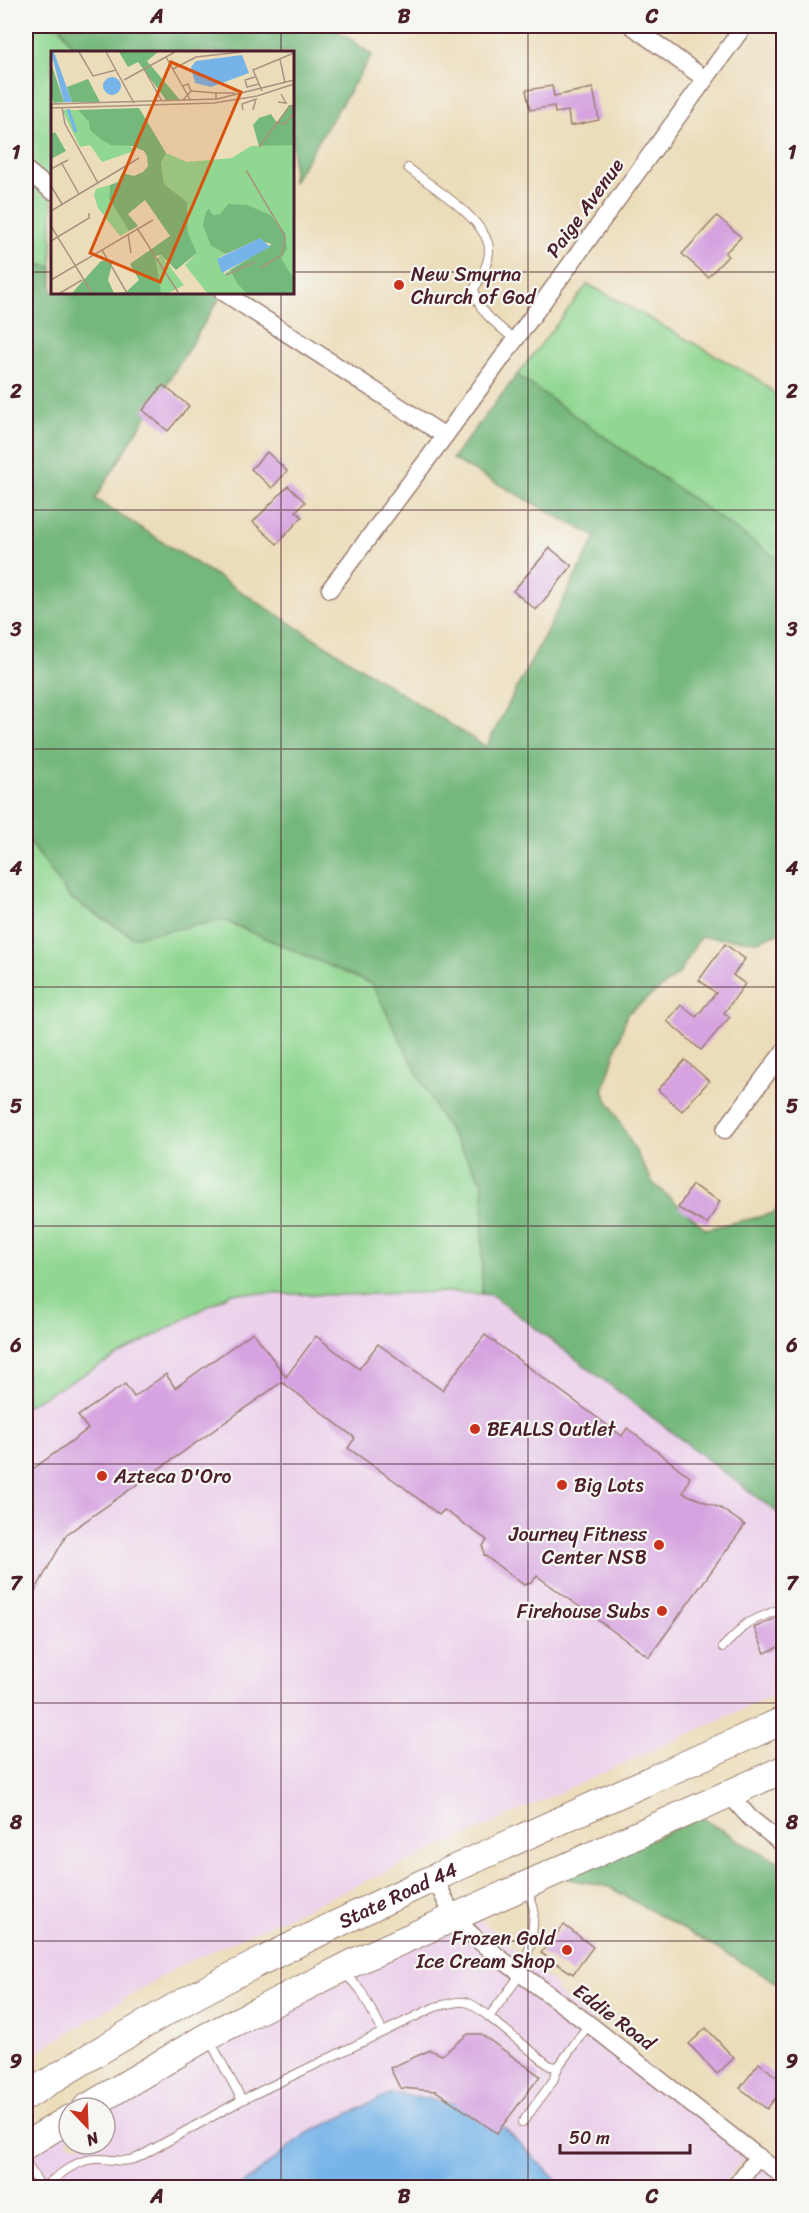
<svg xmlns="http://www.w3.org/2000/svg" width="809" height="2213" viewBox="0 0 809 2213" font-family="Sriracha,sans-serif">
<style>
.built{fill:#ecd1eb}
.green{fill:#90d791;stroke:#6d7b5e;stroke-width:1.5}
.forest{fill:#74b87b;stroke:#5f6c53;stroke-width:1.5}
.water{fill:#75b3e8;stroke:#60698a;stroke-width:1.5}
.building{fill:#d6a2e0}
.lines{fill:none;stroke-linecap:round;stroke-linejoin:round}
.lane-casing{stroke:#9b7e72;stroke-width:10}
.street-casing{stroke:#9b7e72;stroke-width:19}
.primary-casing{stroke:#9b7e72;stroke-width:29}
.lane{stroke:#fff;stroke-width:8}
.street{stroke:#fff;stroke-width:16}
.primary{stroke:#fff;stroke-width:27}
.grid{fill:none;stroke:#4a1f2b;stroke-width:1.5;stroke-opacity:0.55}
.poi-dot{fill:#c8321e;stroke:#f6f6f2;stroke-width:2}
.labels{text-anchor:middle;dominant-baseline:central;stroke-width:4.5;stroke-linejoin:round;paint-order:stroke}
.street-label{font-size:20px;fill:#4a1f2b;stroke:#f6f6f2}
.poi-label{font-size:20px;fill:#4a1f2b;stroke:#f6f6f2;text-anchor:start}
.inset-river{fill:none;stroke:#75b3e8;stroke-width:3}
.inset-road{fill:none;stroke:#ab9181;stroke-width:1.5}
.view{fill:#d8530f;fill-opacity:0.15;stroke:#d8530f;stroke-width:3}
.inset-edge{fill:none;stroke:#4a1f2b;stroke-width:3}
.neatline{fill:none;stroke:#4a1f2b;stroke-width:2}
.grid-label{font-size:20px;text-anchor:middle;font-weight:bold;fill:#4a1f2b}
</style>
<rect width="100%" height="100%" fill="#f6f6f2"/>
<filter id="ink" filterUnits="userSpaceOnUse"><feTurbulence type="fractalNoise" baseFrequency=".0167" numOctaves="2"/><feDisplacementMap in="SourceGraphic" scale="12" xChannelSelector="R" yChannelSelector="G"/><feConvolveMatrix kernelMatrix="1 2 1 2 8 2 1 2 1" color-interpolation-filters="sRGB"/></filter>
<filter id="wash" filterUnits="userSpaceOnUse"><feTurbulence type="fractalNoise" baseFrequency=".008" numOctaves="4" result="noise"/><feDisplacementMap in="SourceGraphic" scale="24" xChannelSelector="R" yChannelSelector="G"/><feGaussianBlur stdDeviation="1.35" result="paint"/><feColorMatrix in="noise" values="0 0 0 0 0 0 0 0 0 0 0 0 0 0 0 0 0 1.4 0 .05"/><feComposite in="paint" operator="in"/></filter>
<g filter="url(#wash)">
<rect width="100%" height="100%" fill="#ecddba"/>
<g class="built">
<polygon points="451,1292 492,1295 783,1517 783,1691 177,1967 26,2059 26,1406 232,1293 340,1295"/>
<polygon points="477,1918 558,1987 554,1990 751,2148 721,2187 563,2187 486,2109 256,2175 238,2187 26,2187 26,2157 69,2131 69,2144 105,2144 105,2109 153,2081 386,1959"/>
<polygon points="767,2160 780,2171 765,2187 746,2188"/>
</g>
<g class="green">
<polygon points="26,26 60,26 76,52 52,52 52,267 37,264 26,254"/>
<polygon points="588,284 756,378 783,400 783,563 517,375"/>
<polygon points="26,836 70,898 133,937 223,920 372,984 438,1113 483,1183 482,1294 451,1292 340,1295 232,1293 26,1406"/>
</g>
<g class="forest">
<polygon points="60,26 332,26 372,55 293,182 292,52 76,52"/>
<polygon points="26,254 37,264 52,267 52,292 223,293 95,499 486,747 596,537 452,459 517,375 783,563 783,931 758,941 700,937 679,974 627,1014 603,1091 653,1183 706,1229 771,1214 778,1209 783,1211 783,1517 492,1295 482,1294 483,1183 438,1113 372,984 223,920 133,937 70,898 26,836"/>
<polygon points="701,1817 756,1851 783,1863 783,1986 609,1887 565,1878"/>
</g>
<polygon class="water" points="392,2093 486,2109 563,2187 238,2188 306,2134"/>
<g id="blocks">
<g class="building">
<polygon points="552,86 554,96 593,88 599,120 570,126 568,111 555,113 554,106 530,110 526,90"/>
<polygon points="717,216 741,237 725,253 728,256 708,277 682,254"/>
<polygon points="163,385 189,406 168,431 143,410"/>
<polygon points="267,452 287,471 272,488 251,469"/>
<polygon points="288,486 305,502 296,511 302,517 277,544 253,522"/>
<polygon points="550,548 572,566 536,610 513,591"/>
<polygon points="725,944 745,959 733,975 745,984 724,1013 730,1017 701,1050 667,1021 681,1005 696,1017 716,993 699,980"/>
<polygon points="685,1060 709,1081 682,1111 658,1090"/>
<polygon points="692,1185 720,1201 707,1224 678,1208"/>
<polygon points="253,1332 286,1377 316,1336 359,1369 378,1344 442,1390 485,1335 622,1436 627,1428 690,1477 683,1493 720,1508 745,1525 649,1657 537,1576 531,1583 524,1585 484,1555 483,1546 487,1540 444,1510 439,1515 402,1486 348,1448 355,1438 282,1382 67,1534 26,1607 26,1474 88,1429 78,1416 125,1384 134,1397 166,1374 175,1388"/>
<polygon points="783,1615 783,1645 765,1653 754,1628"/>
<polygon points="564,1925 593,1947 573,1974 541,1953"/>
<polygon points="706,2028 734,2058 717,2074 689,2044"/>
<polygon points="468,2034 481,2034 540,2076 497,2133 436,2091 400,2088 390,2068 430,2050 442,2055"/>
<polygon points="759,2063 783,2082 783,2088 767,2109 740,2088"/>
</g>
</g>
</g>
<g filter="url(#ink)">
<use href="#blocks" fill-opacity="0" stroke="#9b7e72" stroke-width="1.5"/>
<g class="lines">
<defs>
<g id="lane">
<path d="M408,168c22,17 81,53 81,82 0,14 -8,28 -15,39 4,24 24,36 41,51"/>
<polyline points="723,1647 747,1623 784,1607"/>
<polyline points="527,1888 534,1909 532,1940 521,1974 489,2017 550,2066 558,2067 589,2024"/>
<polyline points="343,1972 360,1989 383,2032"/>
<path d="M209,2039l33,61 193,-93c30,-7 30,-10 54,10"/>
<polyline points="522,2123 553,2081 558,2067"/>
<path d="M26,2160l3,8 13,20c15,-11 34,-29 54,-29 16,-1 24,5 41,-1l105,-58"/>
</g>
<g id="street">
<polyline points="632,26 705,79"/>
<polyline points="26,170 52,191"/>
<polyline points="223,292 445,436"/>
<polyline points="330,589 445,436 744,26"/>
<polyline points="725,1130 784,1051"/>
<polyline points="728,1793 750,1818 784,1845"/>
<polyline points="435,1878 453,1917 473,1936 501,1959 589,2024 784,2177"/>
<polyline points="734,2188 758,2156"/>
</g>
<g id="primary">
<path id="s1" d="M26,2096c61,-38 123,-76 187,-110 186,-97 380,-179 571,-266"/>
<polyline points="86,2108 206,2037 357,1961 784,1769"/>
<polyline points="26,2145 69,2119"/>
</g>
</defs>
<use href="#lane" class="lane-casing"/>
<use href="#street" class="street-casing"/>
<use href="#primary" class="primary-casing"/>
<use href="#lane" class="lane"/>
<use href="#street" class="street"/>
<use href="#primary" class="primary"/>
</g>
</g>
<path class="grid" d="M281,26v26M528,26v2162M26,272h26M292,272h492M281,292v1896M26,510h758M26,749h758M26,987h758M26,1226h758M26,1464h758M26,1703h758M26,1941h758"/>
<g class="poi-dot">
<circle cx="399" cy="285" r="6"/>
<circle cx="475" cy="1429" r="6"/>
<circle cx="102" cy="1476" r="6"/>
<circle cx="562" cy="1485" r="6"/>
<circle cx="659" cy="1545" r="6"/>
<circle cx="662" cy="1611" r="6"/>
<circle cx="567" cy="1950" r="6"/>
</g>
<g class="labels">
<g class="street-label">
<text transform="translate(585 208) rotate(-54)">Paige Avenue</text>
<text stroke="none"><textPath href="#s1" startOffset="423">State Road 44</textPath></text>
<text transform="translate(614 2017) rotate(37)">Eddie Road</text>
</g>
<g class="poi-label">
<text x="411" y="274">New Smyrna<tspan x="411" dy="23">Church of God</tspan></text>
<text x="487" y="1429">BEALLS Outlet</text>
<text x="114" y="1476">Azteca D'Oro</text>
<text x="574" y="1485">Big Lots</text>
<text x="647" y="1534" text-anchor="end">Journey Fitness<tspan x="647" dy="23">Center NSB</tspan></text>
<text x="650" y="1611" text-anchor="end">Firehouse Subs</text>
<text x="555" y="1938" text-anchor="end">Frozen Gold<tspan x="555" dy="23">Ice Cream Shop</tspan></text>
</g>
</g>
<g transform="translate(51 51)">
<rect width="243" height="243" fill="#ecddba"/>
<path d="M11,59h16l33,35h16l10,5 -35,12 -12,-17 -10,2zM224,94h19v134l-14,-21 7,-9 -59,-45 -8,10 -7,1 -2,-4v35l15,8 -7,3 5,17 6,-4 16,23h-39l-22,-28 12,-12 -9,-20 -1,-31 -23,-18 -3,-21 5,-10 21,9 45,-4 19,-12zM59,134l-1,14 20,32 -9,5 -22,-28 -4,-13 2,-6zM110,204l23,30 -15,8h-8l-5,-9 -2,-23z" fill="#90d791"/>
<path d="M68,1h39l-11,9 33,39h-14l-28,-38 -10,5zM0,12l13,39 -10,1 -3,-8zM37,28l12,23h-28l-5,-15zM238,54h5v40l-35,1 -6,-21 6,-7 12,-4 6,9zM88,57l27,45 -5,10 3,21 23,18 1,31 9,20 -21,17 -15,-15 -6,1 6,37h-89l29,-32 12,-1 -5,20 6,13 12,-1 13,-12 -9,-16 40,-28 -25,-36 -17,14 10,12 -9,5 -20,-32 1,-14 8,-3 4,-9 12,3 9,-4 5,-6 -1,-10 -3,-5 -12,-5 -21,-1 -9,-5 -12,-10 -1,-8 -11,-12zM4,81l11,19 -15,8v-25zM177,153l19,1 23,10 15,18 2,16 -6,9 13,21v14h-48l-9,-10 -7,-13 42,-26 -16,-4 -30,14 -15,-8 -8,-21 3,-13 3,-3 4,6 7,-1z" fill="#74b87b"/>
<path d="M0,1h3l18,50h-8zM191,4l7,18 -38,14 -16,-4 -4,-16 5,-6zM52 35a9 9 0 1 1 18 0a9 9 0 1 1-18 0ZM209,187l10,9 -48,26 -5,-14z" fill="#75b3e8"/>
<path class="inset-river" d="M17,58l8,23"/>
<path class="inset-road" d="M28,1l14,24 23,-6M55,1l28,51M115,6l25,44M229,8l5,24M93,18l18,32M122,18l23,-12 45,-5M204,26l-10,3 2,7 12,-3M73,29l51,-28M132,35l5,-2 3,7 -8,9M140,40l25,2v6M211,40l-9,-21 41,-17M165,42h19M227,51l8,1 -5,-9M0,53l166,-5 77,-19M11,56l3,17 33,59M0,57l163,-5 43,-7 37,-12M192,59l-1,-6 14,-5 -3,11M225,71l9,2 9,-12M208,96l30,-40 5,-2M10,111l18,32M0,118l17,-9M195,119l39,66 -3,19 -22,13M0,135l11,18M0,160l88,-53M0,175l41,67M86,177l41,64M77,183l3,19M0,190l38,-23v-5M51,199l25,43M175,224l29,-13M0,229l102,-60M9,242l22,-13"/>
<path class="view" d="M120,11l70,30 -81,190 -70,-29z"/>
<rect width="243" height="243" class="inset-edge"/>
</g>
<rect width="809" height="2213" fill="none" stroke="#f6f6f2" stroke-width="66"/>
<g transform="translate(87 2126) rotate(157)"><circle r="28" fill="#f6f6f2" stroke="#b1a0a2" stroke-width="1.5"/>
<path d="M0-4.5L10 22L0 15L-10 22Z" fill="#c8321e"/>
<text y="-9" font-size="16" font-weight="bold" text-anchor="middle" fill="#4a1f2b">N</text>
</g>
<path d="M560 2144v9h130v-9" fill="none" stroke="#4a1f2b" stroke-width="3"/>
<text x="569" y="2144" font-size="18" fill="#4a1f2b" stroke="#f6f6f2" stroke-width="4.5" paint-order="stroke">50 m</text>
<rect x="33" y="33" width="743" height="2147" class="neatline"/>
<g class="grid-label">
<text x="157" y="23">A</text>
<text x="404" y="23">B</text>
<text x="652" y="23">C</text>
<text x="16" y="159">1</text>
<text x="792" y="159">1</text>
<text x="16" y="398">2</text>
<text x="792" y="398">2</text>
<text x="16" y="636">3</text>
<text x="792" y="636">3</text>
<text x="16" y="875">4</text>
<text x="792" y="875">4</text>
<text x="16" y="1113">5</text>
<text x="792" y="1113">5</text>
<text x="16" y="1352">6</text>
<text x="792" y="1352">6</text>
<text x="16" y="1590">7</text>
<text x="792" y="1590">7</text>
<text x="16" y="1829">8</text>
<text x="792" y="1829">8</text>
<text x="16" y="2068">9</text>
<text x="792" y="2068">9</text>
<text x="157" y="2203">A</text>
<text x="404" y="2203">B</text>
<text x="652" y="2203">C</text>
</g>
</svg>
